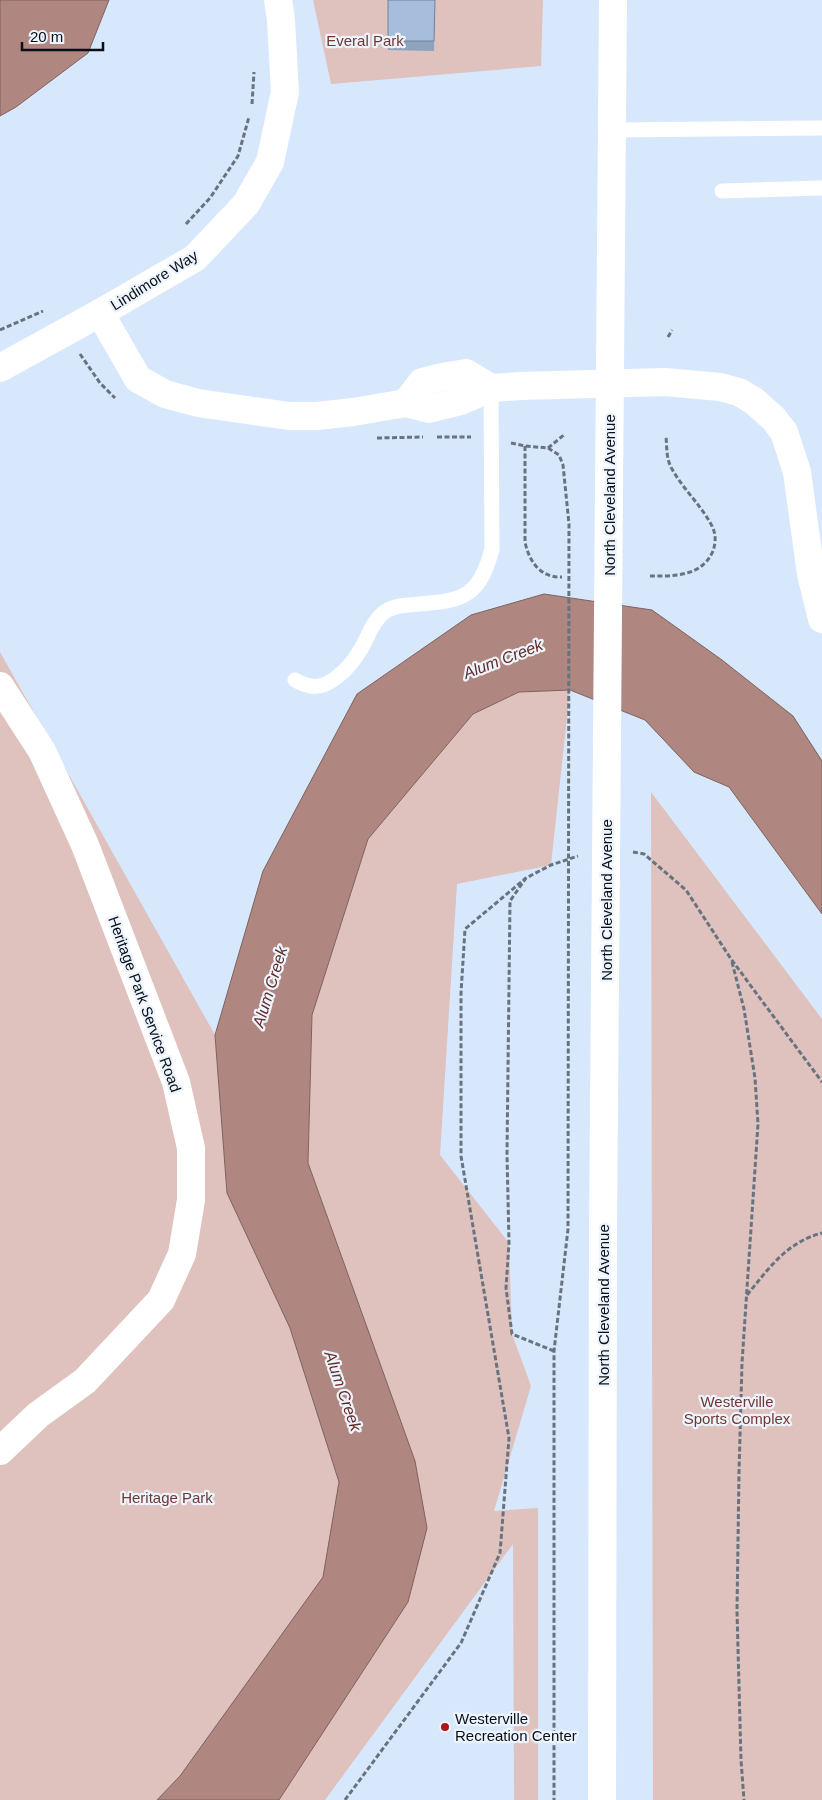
<svg xmlns="http://www.w3.org/2000/svg" width="822" height="1800" viewBox="0 0 822 1800" font-family="Helvetica,sans-serif">
<style>
.green{fill:#dfc1bd}
.water{fill:#af8680;stroke:#7d6260}
.lines{fill:none;stroke-linecap:round;stroke-linejoin:round}
.path{stroke:#687380;stroke-width:3;stroke-dasharray:5 2.5;stroke-linecap:butt}
.lane{stroke:#fff;stroke-width:15}
.street{stroke:#fff;stroke-width:28}
.secondary{stroke:#fff;stroke-width:28}
.wall{fill:#8fa3bd}
.building{fill:#a6bddc;stroke:#74849a}
.poi-dot{fill:#ab1818;stroke:#edf4fd;stroke-width:2}
.labels{text-anchor:middle;dominant-baseline:central;stroke-width:4.5;stroke-linejoin:round;paint-order:stroke}
.park-label{font-size:15px;fill:#713832;stroke:#edf4fd}
.street-label{font-size:15px;fill:#090f16;stroke:#edf4fd}
.poi-label{font-size:15px;fill:#090f16;stroke:#edf4fd;text-anchor:start}
.water-label{font-size:16px;font-style:italic;fill:#622b25;stroke:#edf4fd}
</style>
<rect width="100%" height="100%" fill="#d7e8fd"/>
<g class="green">
<polygon points="313,0 543,0 541,66 331,84"/>
<polygon points="0,652 215,1035 227,1193 290,1328 339,1482 324,1577 180,1776 157,1800 0,1800"/>
<polygon points="570,690 551,865 457,884 440,1155 509,1243 512,1334 531,1386 494,1511 538,1508 538,1800 514,1800 513,1544 325,1800 279,1800 408,1602 349,1276 308,1163 312,1015 368,839 473,714 519,692"/>
<polygon points="651,792 822,1019 822,1800 653,1800"/>
</g>
<g class="water">
<polygon points="0,0 109,0 88,53 16,107 0,116"/>
<polygon points="544,594 652,610 722,660 793,716 822,761 822,914 729,787 694,772 645,720 570,690 519,692 473,714 368,839 312,1015 308,1163 415,1461 427,1528 408,1602 279,1800 157,1800 180,1776 323,1577 339,1482 290,1328 227,1193 215,1035 263,871 357,694 471,615"/>
</g>
<g class="lines">
<g class="path">
<polyline points="252,104 254,72"/>
<polyline points="186,224 210,198 238,156 249,117"/>
<polyline points="0,330 43,311"/>
<polyline points="668,337 672,330"/>
<polyline points="80,354 100,383 115,398"/>
<polyline points="437,437 471,437"/>
<polyline points="377,438 423,437"/>
<polyline points="511,443 525,446 548,448 559,455 563,465 569,524 568,1229 554,1351 554,1800"/>
<path d="M525,446v96c4,19 15,36 37,35"/>
<polyline points="548,448 565,434"/>
<path d="M650,576c23,0 52,1 63,-25 3,-9 3,-17 -1,-25 -11,-21 -29,-37 -40,-57 -6,-10 -5,-21 -6,-33"/>
<polyline points="633,852 644,854 686,890 731,959 822,1082"/>
<polyline points="732,962 744,1009 755,1078 758,1124 742,1363 739,1472 737,1611 741,1760 744,1800"/>
<path d="M747,1295c22,-27 40,-53 75,-62"/>
<polyline points="554,1351 512,1334 506,1288 509,1243 507,1154 510,901 526,878 551,865 578,856"/>
<polyline points="345,1800 461,1643 500,1553 509,1438 461,1156 461,993 465,929 526,878"/>
</g>
<g class="lane">
<polyline points="612,130 822,128"/>
<polyline points="722,191 822,188"/>
<path d="M295,680c16,9 27,9 42,-3 9,-7 16,-15 22,-25 9,-13 13,-32 27,-41 9,-6 23,-6 33,-7 46,-3 61,-9 73,-55l-1,-161"/>
</g>
<g class="street">
<polyline points="100,313 138,379 165,394 198,403 289,416 317,416 353,412 406,403 429,409 461,401 491,388 521,386 665,382 720,387 739,392 754,401 774,419 784,432 797,472 811,574 822,619"/>
<polyline points="0,368 100,313 195,258 246,204 270,162 285,92 281,20 278,0"/>
<polyline points="406,403 422,382 442,377 466,373 491,388"/>
<polyline points="0,686 42,751 85,845 176,1082 191,1148 191,1200 182,1254 161,1300 85,1381 38,1415 0,1451"/>
</g>
<polyline class="secondary" points="602,1800 603,1229 613,0"/>
</g>
<polygon class="wall" points="388,0 435,0 434,51 388,50"/>
<polygon class="building" points="388,0 435,0 434,41 388,41"/>
<circle class="poi-dot" cx="445" cy="1727" r="5"/>
<g class="labels">
<g class="park-label">
<text x="365" y="40">Everal Park</text>
<text x="737" y="1401">Westerville<tspan x="737" dy="17">Sports Complex</tspan></text>
<text x="167" y="1497">Heritage Park</text>
</g>
<g class="street-label">
<text transform="translate(154 280) rotate(-32)">Lindimore Way</text>
<text transform="translate(609 495) rotate(-90)">North Cleveland Avenue</text>
<text transform="translate(606 900) rotate(-90)">North Cleveland Avenue</text>
<text transform="translate(145 1004) rotate(70)">Heritage Park Service Road</text>
<text transform="translate(603 1305) rotate(-90)">North Cleveland Avenue</text>
</g>
<g class="poi-label">
<text x="455" y="1718">Westerville<tspan x="455" dy="17">Recreation Center</tspan></text>
</g>
<g class="water-label">
<text transform="translate(503 659) rotate(-21)">Alum Creek</text>
<text transform="translate(270 987) rotate(-73)">Alum Creek</text>
<text transform="translate(343 1391) rotate(71)">Alum Creek</text>
</g>
</g>
<path d="M22 42v8h81v-8" fill="none" stroke="#090f16" stroke-width="2.5"/>
<text x="30" y="42" font-size="15" fill="#090f16" stroke="#edf4fd" stroke-width="4" paint-order="stroke">20 m</text>
</svg>
